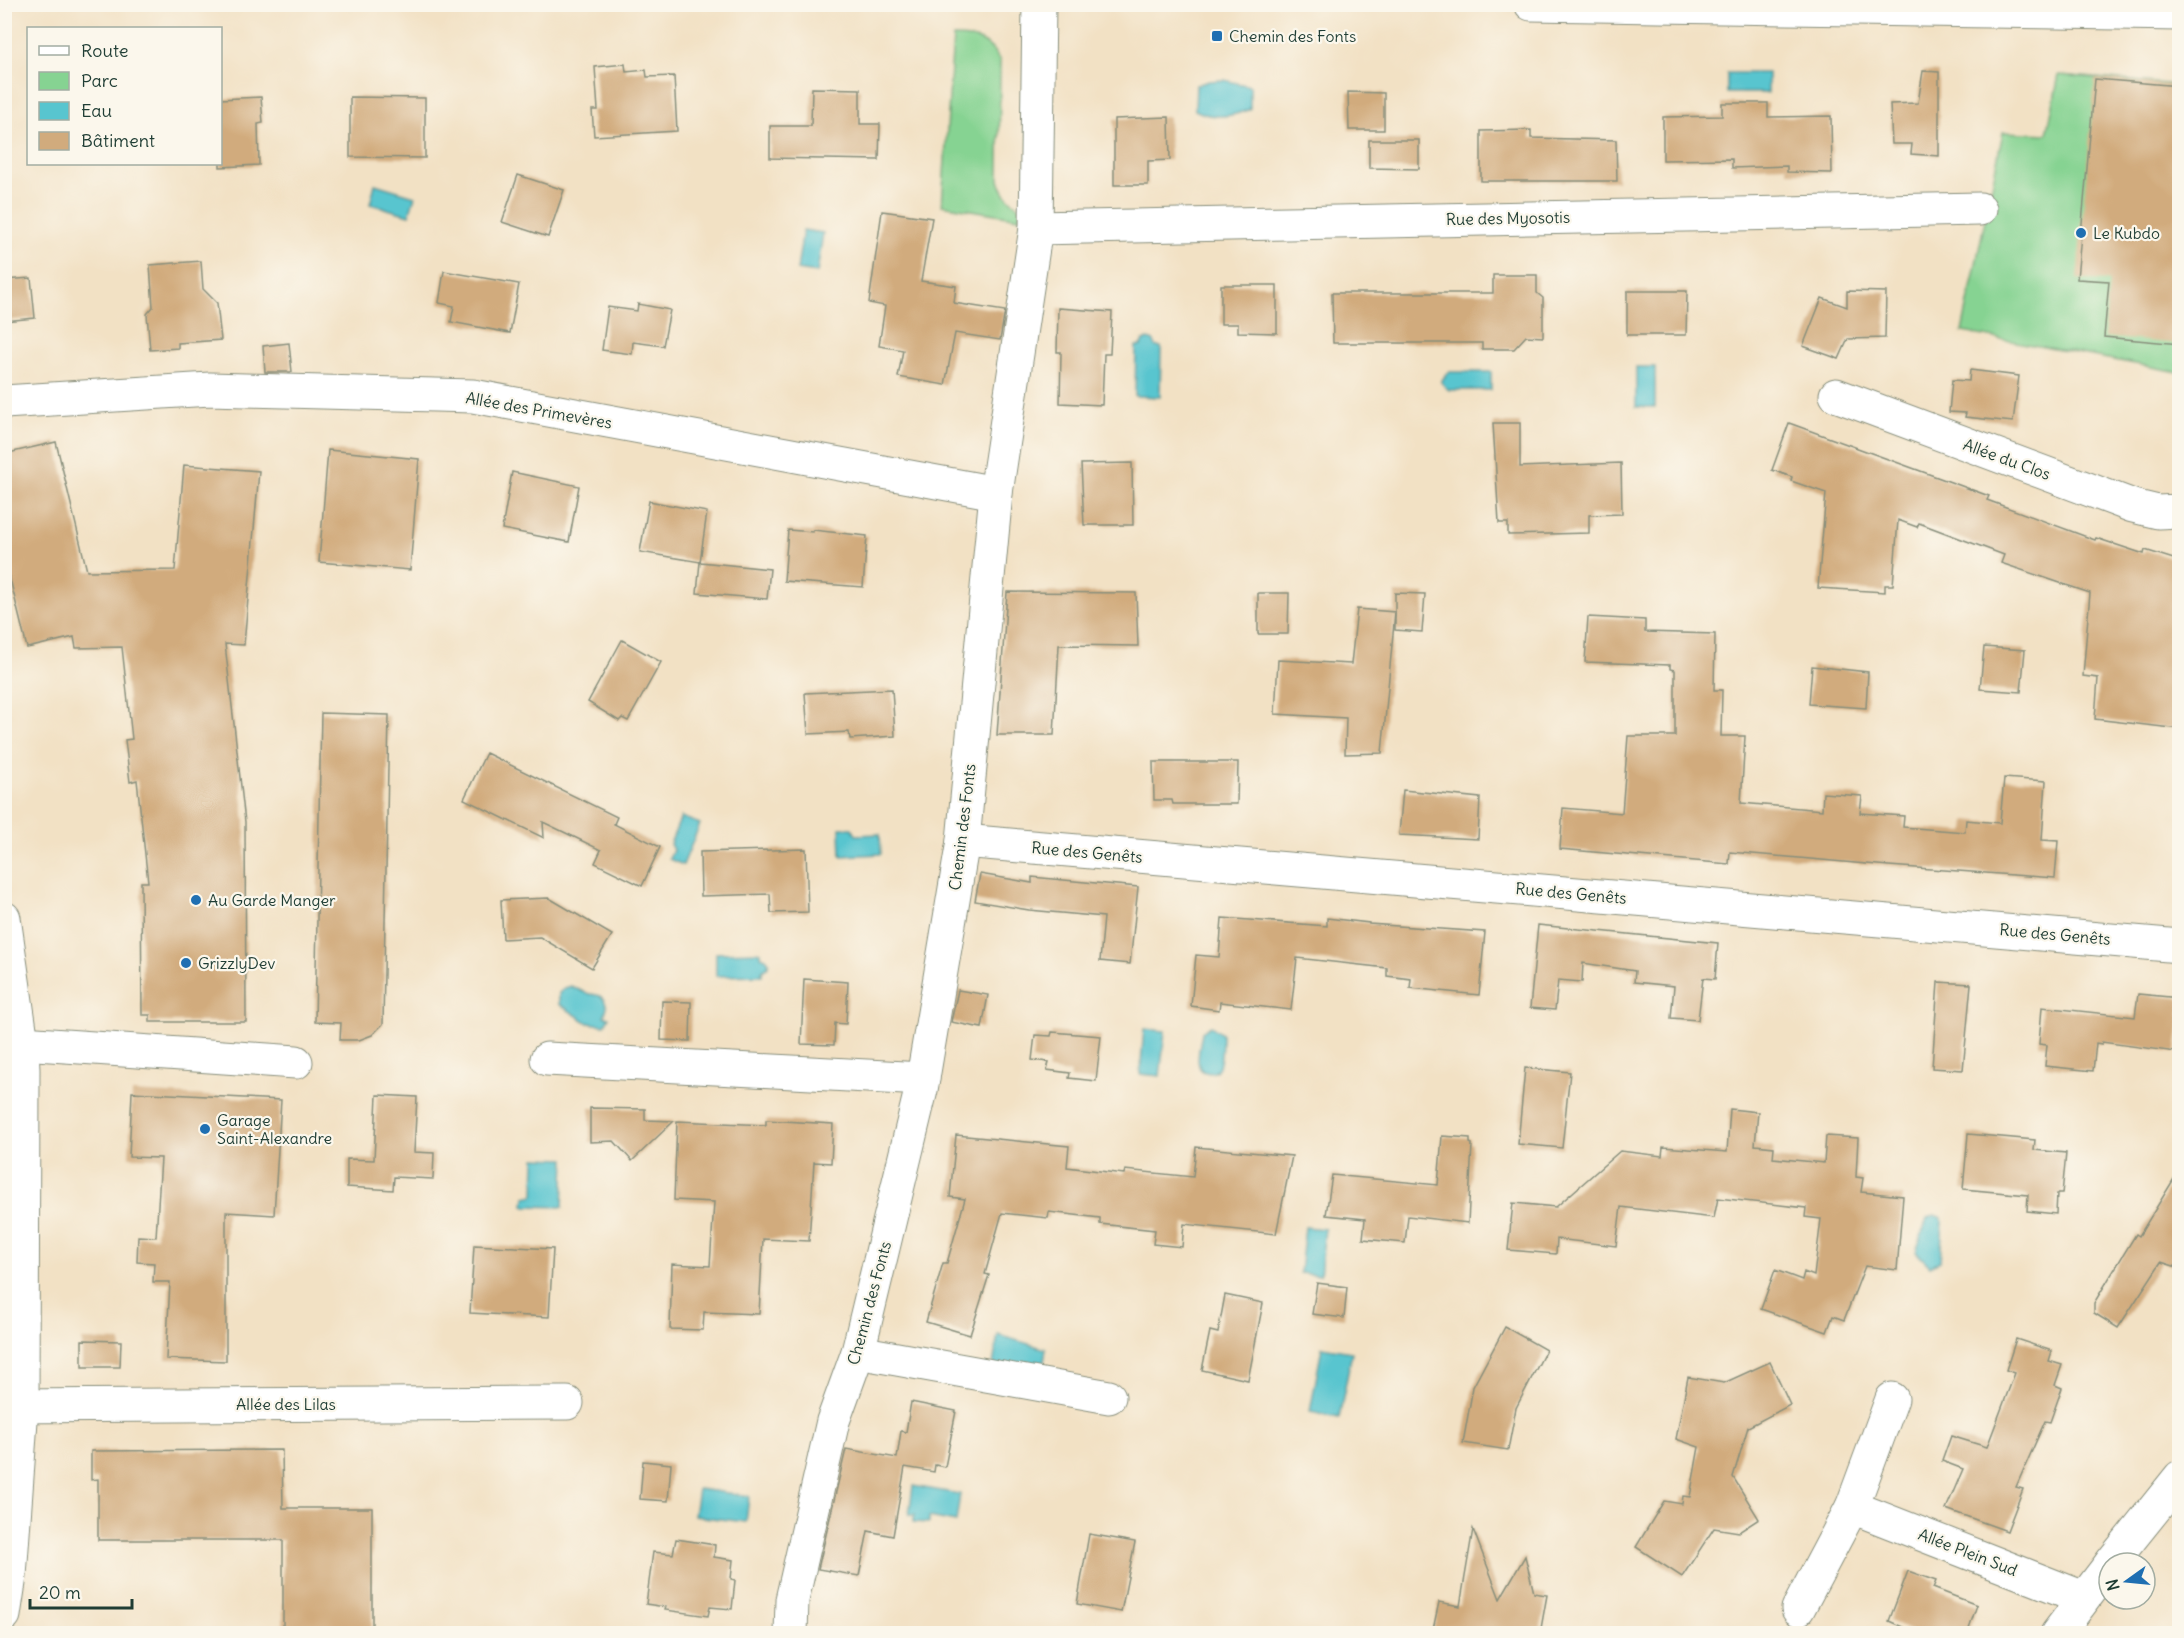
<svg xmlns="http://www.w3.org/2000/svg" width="2184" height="1638" viewBox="0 0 2184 1638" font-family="Delius,sans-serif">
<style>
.green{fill:#86d392;stroke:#528863;stroke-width:1.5}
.water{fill:#58c5cf;stroke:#3c8182;stroke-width:1.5}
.building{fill:#d1ab7d}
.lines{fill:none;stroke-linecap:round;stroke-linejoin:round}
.minor-casing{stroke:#888f7c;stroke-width:35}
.tertiary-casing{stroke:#888f7c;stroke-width:35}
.minor{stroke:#fff;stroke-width:33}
.tertiary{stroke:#fff;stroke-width:33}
.poi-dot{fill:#1f6fb2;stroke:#fbf7ec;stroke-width:2}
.labels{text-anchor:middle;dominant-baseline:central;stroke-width:4.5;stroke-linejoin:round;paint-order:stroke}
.poi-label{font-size:16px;fill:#1f3d34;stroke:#fbf7ec;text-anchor:start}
.street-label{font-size:16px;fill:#1f3d34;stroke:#fbf7ec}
</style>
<rect width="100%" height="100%" fill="#fbf7ec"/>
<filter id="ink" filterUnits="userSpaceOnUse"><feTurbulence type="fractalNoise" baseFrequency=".0167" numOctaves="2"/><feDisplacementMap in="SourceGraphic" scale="12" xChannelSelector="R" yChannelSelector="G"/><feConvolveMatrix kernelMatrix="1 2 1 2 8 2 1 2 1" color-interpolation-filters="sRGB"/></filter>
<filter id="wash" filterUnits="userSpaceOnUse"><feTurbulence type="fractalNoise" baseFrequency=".008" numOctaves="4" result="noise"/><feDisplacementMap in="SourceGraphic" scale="24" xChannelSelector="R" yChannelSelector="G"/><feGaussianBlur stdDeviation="1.35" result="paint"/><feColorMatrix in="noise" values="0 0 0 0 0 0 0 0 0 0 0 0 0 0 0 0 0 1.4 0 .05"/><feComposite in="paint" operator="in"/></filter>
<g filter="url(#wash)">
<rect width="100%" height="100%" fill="#f2e1c4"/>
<g class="green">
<path d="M953,37c24,0 35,2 47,24l-1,119c4,13 10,20 21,28v10l-78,-13z"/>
<polygon points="2059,75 2179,85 2179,372 1962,332 2003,132 2047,134"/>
</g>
<g class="water">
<rect x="1727" y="73" width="41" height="20"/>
<path d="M1224,80l26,6v23c-18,8 -36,11 -55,1l1,-25 13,-4z"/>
<polygon points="375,184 415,196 409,215 370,204"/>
<polygon points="803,230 823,233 817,273 797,270"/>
<polygon points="1148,339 1154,341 1156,347 1161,347 1160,397 1135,396 1136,346 1141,346 1143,341"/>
<rect x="1636" y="367" width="19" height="40"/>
<path d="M1449,372h42v18h-42c-11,-8 -8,-10 0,-18z"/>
<polygon points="681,817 700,824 683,865 669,859 673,850 670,844"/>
<polygon points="840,828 852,828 856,835 880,834 881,854 841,856"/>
<polygon points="761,952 761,956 766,958 769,962 767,968 762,971 762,975 716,976 716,953"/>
<path d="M571,986c6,3 13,7 19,8 10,1 14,2 17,13l-3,9 5,1 -4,8 -17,-2 -29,-19v-11l6,-5z"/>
<path d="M1211,1026l11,8c0,8 0,28 -4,34 -4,8 -17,5 -19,-2 -3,-9 2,-25 3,-34z"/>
<polygon points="1144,1029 1165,1031 1160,1076 1140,1074"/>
<polygon points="535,1158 565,1159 563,1207 524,1206 525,1197 534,1195"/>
<polygon points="1934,1215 1940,1217 1943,1222 1940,1261 1930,1266 1916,1252 1927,1218"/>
<polygon points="1305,1227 1325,1229 1320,1275 1300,1273"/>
<polygon points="998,1335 1046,1349 1042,1374 993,1365"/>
<polygon points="1322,1347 1352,1352 1339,1418 1310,1412"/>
<polygon points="913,1486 960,1494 956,1522 929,1517 929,1523 913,1522 915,1515 909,1515"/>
<polygon points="698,1489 749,1496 746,1522 694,1516"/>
</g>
<g id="blocks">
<g class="building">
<polygon points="625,64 626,72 646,70 647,77 674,76 677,131 594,136 592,110 598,110 595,67"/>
<polygon points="1923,71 1939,72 1939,156 1911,154 1912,144 1892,144 1890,104 1918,103"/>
<polygon points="2095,79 2180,86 2180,344 2104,337 2109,281 2077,279"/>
<polygon points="812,88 860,89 860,124 880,124 879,160 770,158 770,126 811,126"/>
<polygon points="1348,92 1384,93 1384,130 1349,130"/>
<polygon points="261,97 263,123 258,124 259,165 220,167 220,99"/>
<polygon points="350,97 425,98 425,158 350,157"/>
<polygon points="1722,103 1768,103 1768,117 1831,116 1832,173 1787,172 1787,166 1732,168 1732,159 1663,160 1663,117 1722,116"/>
<polygon points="1169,117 1170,160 1148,161 1148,185 1114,185 1114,119"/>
<polygon points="1531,130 1531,138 1616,140 1617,181 1481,181 1481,131"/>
<polygon points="1369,140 1419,140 1419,169 1369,168"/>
<polygon points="518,175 564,190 548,237 502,222"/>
<polygon points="882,211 932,218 921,281 956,286 954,303 1005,311 1000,340 955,333 945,385 898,377 903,350 879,346 885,306 869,303"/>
<polygon points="201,261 203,289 217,303 221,340 178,343 178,348 150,350 147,314 153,307 150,265"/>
<polygon points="444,271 519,284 510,333 451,322 454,306 439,303"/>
<polygon points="1493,275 1537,275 1537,293 1543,298 1543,337 1526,336 1514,349 1482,349 1482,343 1333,343 1332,293 1493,293"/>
<polygon points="31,278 35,318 4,321 4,280"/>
<polygon points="1221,285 1277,285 1277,333 1238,332 1238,324 1221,324"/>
<polygon points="1627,291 1687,291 1686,335 1627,335"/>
<polygon points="1847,291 1886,292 1885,338 1848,339 1839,359 1803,346 1822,298 1847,307"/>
<polygon points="638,304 670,310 663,346 633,342 632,354 602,350 608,307 637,311"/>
<polygon points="1058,308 1112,312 1110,354 1104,354 1102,405 1060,403 1061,352 1057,352"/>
<polygon points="289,343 292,372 265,372 263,346"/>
<polygon points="1970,370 2019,376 2013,422 1965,417 1966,413 1949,412 1952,380 1969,381"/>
<polygon points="1493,423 1520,423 1520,467 1621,463 1622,514 1589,515 1589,533 1508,535 1508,523 1499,523"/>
<polygon points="1789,423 1989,496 1987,500 2095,540 2096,538 2144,554 2145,550 2180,561 2180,729 2095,719 2098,678 2083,676 2090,593 2001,563 2004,555 1919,523 1917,527 1898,520 1893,585 1885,585 1885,592 1818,588 1826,493 1791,481 1792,477 1772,470"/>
<polygon points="56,442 87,571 175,570 184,465 259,471 244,645 225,644 245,822 246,1022 150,1022 150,1015 142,1015 141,882 148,882 137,780 130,782 125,740 132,739 122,647 76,648 74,637 27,648 4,554 4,454"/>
<polygon points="328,450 419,459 410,570 319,562"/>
<polygon points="1132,463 1133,525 1084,525 1081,464"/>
<polygon points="512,472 579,486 569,542 502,529"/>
<polygon points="649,501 707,512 700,562 640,552"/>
<polygon points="788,530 813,532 813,530 867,536 863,587 784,581"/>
<polygon points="700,562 770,569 767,599 697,593"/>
<polygon points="1007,592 1136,593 1138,646 1059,645 1054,735 997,735"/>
<polygon points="1258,593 1289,593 1288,634 1258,634"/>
<polygon points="1395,593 1425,594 1422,632 1395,630"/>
<polygon points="1357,609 1395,612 1382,753 1345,754 1346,718 1275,714 1278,660 1351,664"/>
<polygon points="1588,617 1645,620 1645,632 1715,634 1714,690 1722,690 1721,736 1745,736 1741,803 1822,810 1823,793 1862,796 1860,813 1904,816 1903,827 1965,832 1966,820 2000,823 2004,778 2046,781 2042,840 2058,841 2055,878 1889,866 1730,852 1729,864 1560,849 1563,808 1622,813 1628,736 1675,736 1675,670 1670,669 1670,665 1585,662"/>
<polygon points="622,640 661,662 628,721 622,718 619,721 588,702"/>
<polygon points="1984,647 2025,650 2021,692 1980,689"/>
<polygon points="1812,666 1868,672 1866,708 1809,704"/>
<polygon points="892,689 895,736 850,739 849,732 808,734 805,693"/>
<polygon points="321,713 389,715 383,1024 372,1035 359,1040 340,1040 341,1023 315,1022"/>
<polygon points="486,753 617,817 614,824 660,847 642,886 595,863 601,850 570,835 543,822 544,838 464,799"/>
<polygon points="1153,762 1238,762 1237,804 1173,804 1172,800 1154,800"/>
<polygon points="1403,790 1480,798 1478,839 1399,835"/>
<polygon points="806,849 808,912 771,913 770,894 701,896 700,852"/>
<polygon points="980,874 1032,883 1032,877 1138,887 1130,964 1100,961 1104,917 1029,910 975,901"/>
<polygon points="549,898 612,935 592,968 540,937 503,939 501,900"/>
<polygon points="1222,918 1327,926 1327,918 1369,923 1369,924 1485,932 1479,995 1410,988 1411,979 1387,976 1387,968 1297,958 1291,1010 1220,1002 1219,1010 1191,1006 1196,955 1219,957"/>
<polygon points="1538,925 1718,943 1715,979 1703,978 1698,1020 1671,1018 1674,986 1634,982 1635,971 1583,963 1582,982 1558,980 1555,1010 1530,1008"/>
<polygon points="804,979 848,982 846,1024 835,1023 834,1045 801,1044"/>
<polygon points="1938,982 1971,984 1963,1070 1932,1068"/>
<polygon points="958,990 988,995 982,1028 951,1022"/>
<polygon points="2138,994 2180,998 2180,1025 2176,1052 2102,1042 2102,1044 2096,1043 2093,1071 2045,1066 2047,1045 2039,1044 2042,1007 2135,1017"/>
<polygon points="662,1001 691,1002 690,1041 661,1040"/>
<polygon points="1052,1032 1101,1036 1096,1081 1069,1078 1070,1073 1047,1070 1049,1062 1032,1060 1035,1035 1051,1036"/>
<polygon points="1525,1068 1570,1072 1562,1148 1518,1144"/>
<polygon points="132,1092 281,1100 274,1215 226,1212 226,1361 166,1359 170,1282 153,1282 154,1263 137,1262 138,1236 156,1237 161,1158 129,1157"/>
<polygon points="377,1095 417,1097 414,1152 434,1153 433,1179 394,1177 393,1190 347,1187 347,1159 374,1160"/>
<polygon points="590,1108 645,1109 645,1120 674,1121 632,1161 614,1141 590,1142"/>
<polygon points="1730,1109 1758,1112 1755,1145 1774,1147 1773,1158 1824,1163 1826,1136 1858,1138 1856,1177 1863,1178 1861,1192 1903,1196 1897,1270 1865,1266 1844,1320 1833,1316 1827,1332 1761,1309 1775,1270 1802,1280 1804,1272 1814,1276 1821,1219 1805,1217 1806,1208 1718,1198 1714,1218 1621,1207 1616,1246 1557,1239 1556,1254 1508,1250 1513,1203 1556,1207 1620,1151 1662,1156 1663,1147 1727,1152"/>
<polygon points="766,1120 833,1124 831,1163 814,1162 809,1241 763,1239 759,1314 704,1312 703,1330 670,1329 672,1264 710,1266 714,1202 674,1200 677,1121 766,1125"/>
<polygon points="1968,1134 2035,1140 2034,1150 2066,1153 2062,1194 2057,1194 2056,1214 2027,1211 2028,1195 1963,1189"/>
<polygon points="956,1135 1069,1146 1067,1167 1124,1174 1125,1170 1193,1177 1196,1147 1292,1156 1276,1234 1184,1224 1182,1247 1153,1244 1155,1230 1100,1224 1100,1218 1049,1212 1048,1218 1002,1213 985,1274 989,1275 970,1335 926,1322 943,1263 947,1263 965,1199 950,1197"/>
<polygon points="1442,1136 1470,1138 1470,1143 1472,1144 1468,1223 1408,1216 1405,1243 1363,1239 1365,1219 1326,1215 1332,1175 1438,1185"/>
<polygon points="2180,1169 2180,1268 2161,1262 2118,1328 2094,1313 2094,1303 2136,1234 2139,1236"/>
<polygon points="474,1245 553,1249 549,1317 470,1313"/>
<polygon points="1317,1283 1347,1287 1344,1318 1312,1314"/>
<polygon points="1225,1295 1263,1303 1248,1380 1202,1370 1210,1331 1218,1333"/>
<polygon points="1505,1327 1546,1350 1516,1408 1508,1450 1463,1443 1473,1387"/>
<polygon points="2016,1339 2052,1351 2049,1361 2062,1365 2055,1385 2062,1388 2050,1422 2045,1421 2016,1487 2023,1489 2007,1531 1946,1509 1963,1469 1942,1461 1951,1436 1987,1447 2015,1373 2006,1370"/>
<polygon points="82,1340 121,1341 120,1367 82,1367"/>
<polygon points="1770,1362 1790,1405 1748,1427 1733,1477 1759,1519 1739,1532 1714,1528 1682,1577 1636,1547 1664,1501 1682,1504 1683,1496 1690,1497 1699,1447 1676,1439 1688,1377 1724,1383"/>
<polygon points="911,1402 956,1411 945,1467 935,1465 934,1472 905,1467 893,1536 868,1531 859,1576 818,1569 846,1449 897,1458 901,1431 906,1432"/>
<polygon points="282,1450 283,1508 372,1508 372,1634 283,1634 283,1540 98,1540 98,1479 91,1480 91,1451"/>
<polygon points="643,1461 671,1464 668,1501 640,1499"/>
<polygon points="1473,1529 1500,1599 1525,1556 1534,1593 1547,1595 1540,1634 1432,1634 1439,1602 1460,1606"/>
<polygon points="1089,1534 1135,1542 1121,1612 1077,1604"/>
<polygon points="676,1539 715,1545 714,1557 733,1560 731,1579 735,1580 732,1609 710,1607 708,1616 665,1610 666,1607 646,1604 653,1552 673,1554"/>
<polygon points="1908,1571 1936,1581 1933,1588 1977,1605 1967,1634 1918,1634 1889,1621"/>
</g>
</g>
</g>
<g filter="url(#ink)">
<use href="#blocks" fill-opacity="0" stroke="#888f7c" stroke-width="1.5"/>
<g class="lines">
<defs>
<g id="minor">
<polyline points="1036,228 1980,209"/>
<polyline points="1836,395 2133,506 2158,512 2180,511"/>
<polyline points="4,402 210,389 473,396 996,493"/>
<polyline points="963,841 2180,946"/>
<polyline points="22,1043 296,1062"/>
<polyline points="547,1059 923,1079"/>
<polyline points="858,1352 1109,1397"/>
<polyline points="4,1406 567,1403"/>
<polyline points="1852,1507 2084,1598"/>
<polyline points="1798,1609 1852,1507 1892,1399"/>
<polyline points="791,1634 792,1600 833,1421 858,1352 921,1090 963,841 996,493 1036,228 1039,4"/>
</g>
<g id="tertiary">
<polyline points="1531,4 2180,14"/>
<polyline points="4,918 22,1043 23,1070 22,1406 10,1576 4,1615"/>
<polyline points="2111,1563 2180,1477"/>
<polyline points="2057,1634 2109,1566"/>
</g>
</defs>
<use href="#minor" class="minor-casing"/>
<use href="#tertiary" class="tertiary-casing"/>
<use href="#minor" class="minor"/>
<use href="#tertiary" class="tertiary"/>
</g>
</g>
<g class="poi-dot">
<rect x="1211" y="30" width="12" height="12" rx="3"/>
<circle cx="2081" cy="233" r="6"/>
<circle cx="196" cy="900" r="6"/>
<circle cx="186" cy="963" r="6"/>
<circle cx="205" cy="1129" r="6"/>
</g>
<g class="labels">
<g class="poi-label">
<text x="1229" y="36">Chemin des Fonts</text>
<text x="2093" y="233">Le Kubdo</text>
<text x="208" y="900">Au Garde Manger</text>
<text x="198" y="963">GrizzlyDev</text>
<text x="217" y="1120">Garage<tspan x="217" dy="18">Saint-Alexandre</tspan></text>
</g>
<g class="street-label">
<text transform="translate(1508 218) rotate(-1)">Rue des Myosotis</text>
<text transform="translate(539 410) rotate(10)">Allée des Primevères</text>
<text transform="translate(2007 459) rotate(20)">Allée du Clos</text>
<text transform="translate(962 827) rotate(-83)">Chemin des Fonts</text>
<text transform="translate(1087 852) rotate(5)">Rue des Genêts</text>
<text transform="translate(1571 893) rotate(5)">Rue des Genêts</text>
<text transform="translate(2055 934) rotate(5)">Rue des Genêts</text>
<text transform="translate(869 1303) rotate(-75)">Chemin des Fonts</text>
<text x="286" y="1404">Allée des Lilas</text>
<text transform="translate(1968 1552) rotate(21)">Allée Plein Sud</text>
</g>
</g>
<rect width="2184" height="1638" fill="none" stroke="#fbf7ec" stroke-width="24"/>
<rect x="27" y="27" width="195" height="138" fill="#fbf7ec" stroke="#a3ada2" stroke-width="1.5"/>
<rect x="39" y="46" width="30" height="9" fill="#ffffff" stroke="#a3ada2" stroke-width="1.5"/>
<text x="81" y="57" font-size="18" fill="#1f3d34">Route</text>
<rect x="39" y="72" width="30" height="18" fill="#86d392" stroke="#a3ada2" stroke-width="1.5"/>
<text x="81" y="87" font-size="18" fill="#1f3d34">Parc</text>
<rect x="39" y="102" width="30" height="18" fill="#58c5cf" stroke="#a3ada2" stroke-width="1.5"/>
<text x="81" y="117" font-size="18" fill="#1f3d34">Eau</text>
<rect x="39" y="132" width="30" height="18" fill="#d1ab7d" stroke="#a3ada2" stroke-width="1.5"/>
<text x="81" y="147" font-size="18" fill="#1f3d34">Bâtiment</text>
<g transform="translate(2127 1581) rotate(255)"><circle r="28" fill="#fbf7ec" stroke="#a3ada2" stroke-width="1.5"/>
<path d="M0-4.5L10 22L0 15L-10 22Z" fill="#1f6fb2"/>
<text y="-9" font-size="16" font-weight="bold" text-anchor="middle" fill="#1f3d34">N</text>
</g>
<path d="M30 1599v9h102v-9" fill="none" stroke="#1f3d34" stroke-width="3"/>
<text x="39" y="1599" font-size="18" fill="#1f3d34" stroke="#fbf7ec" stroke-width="4.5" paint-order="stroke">20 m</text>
</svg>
